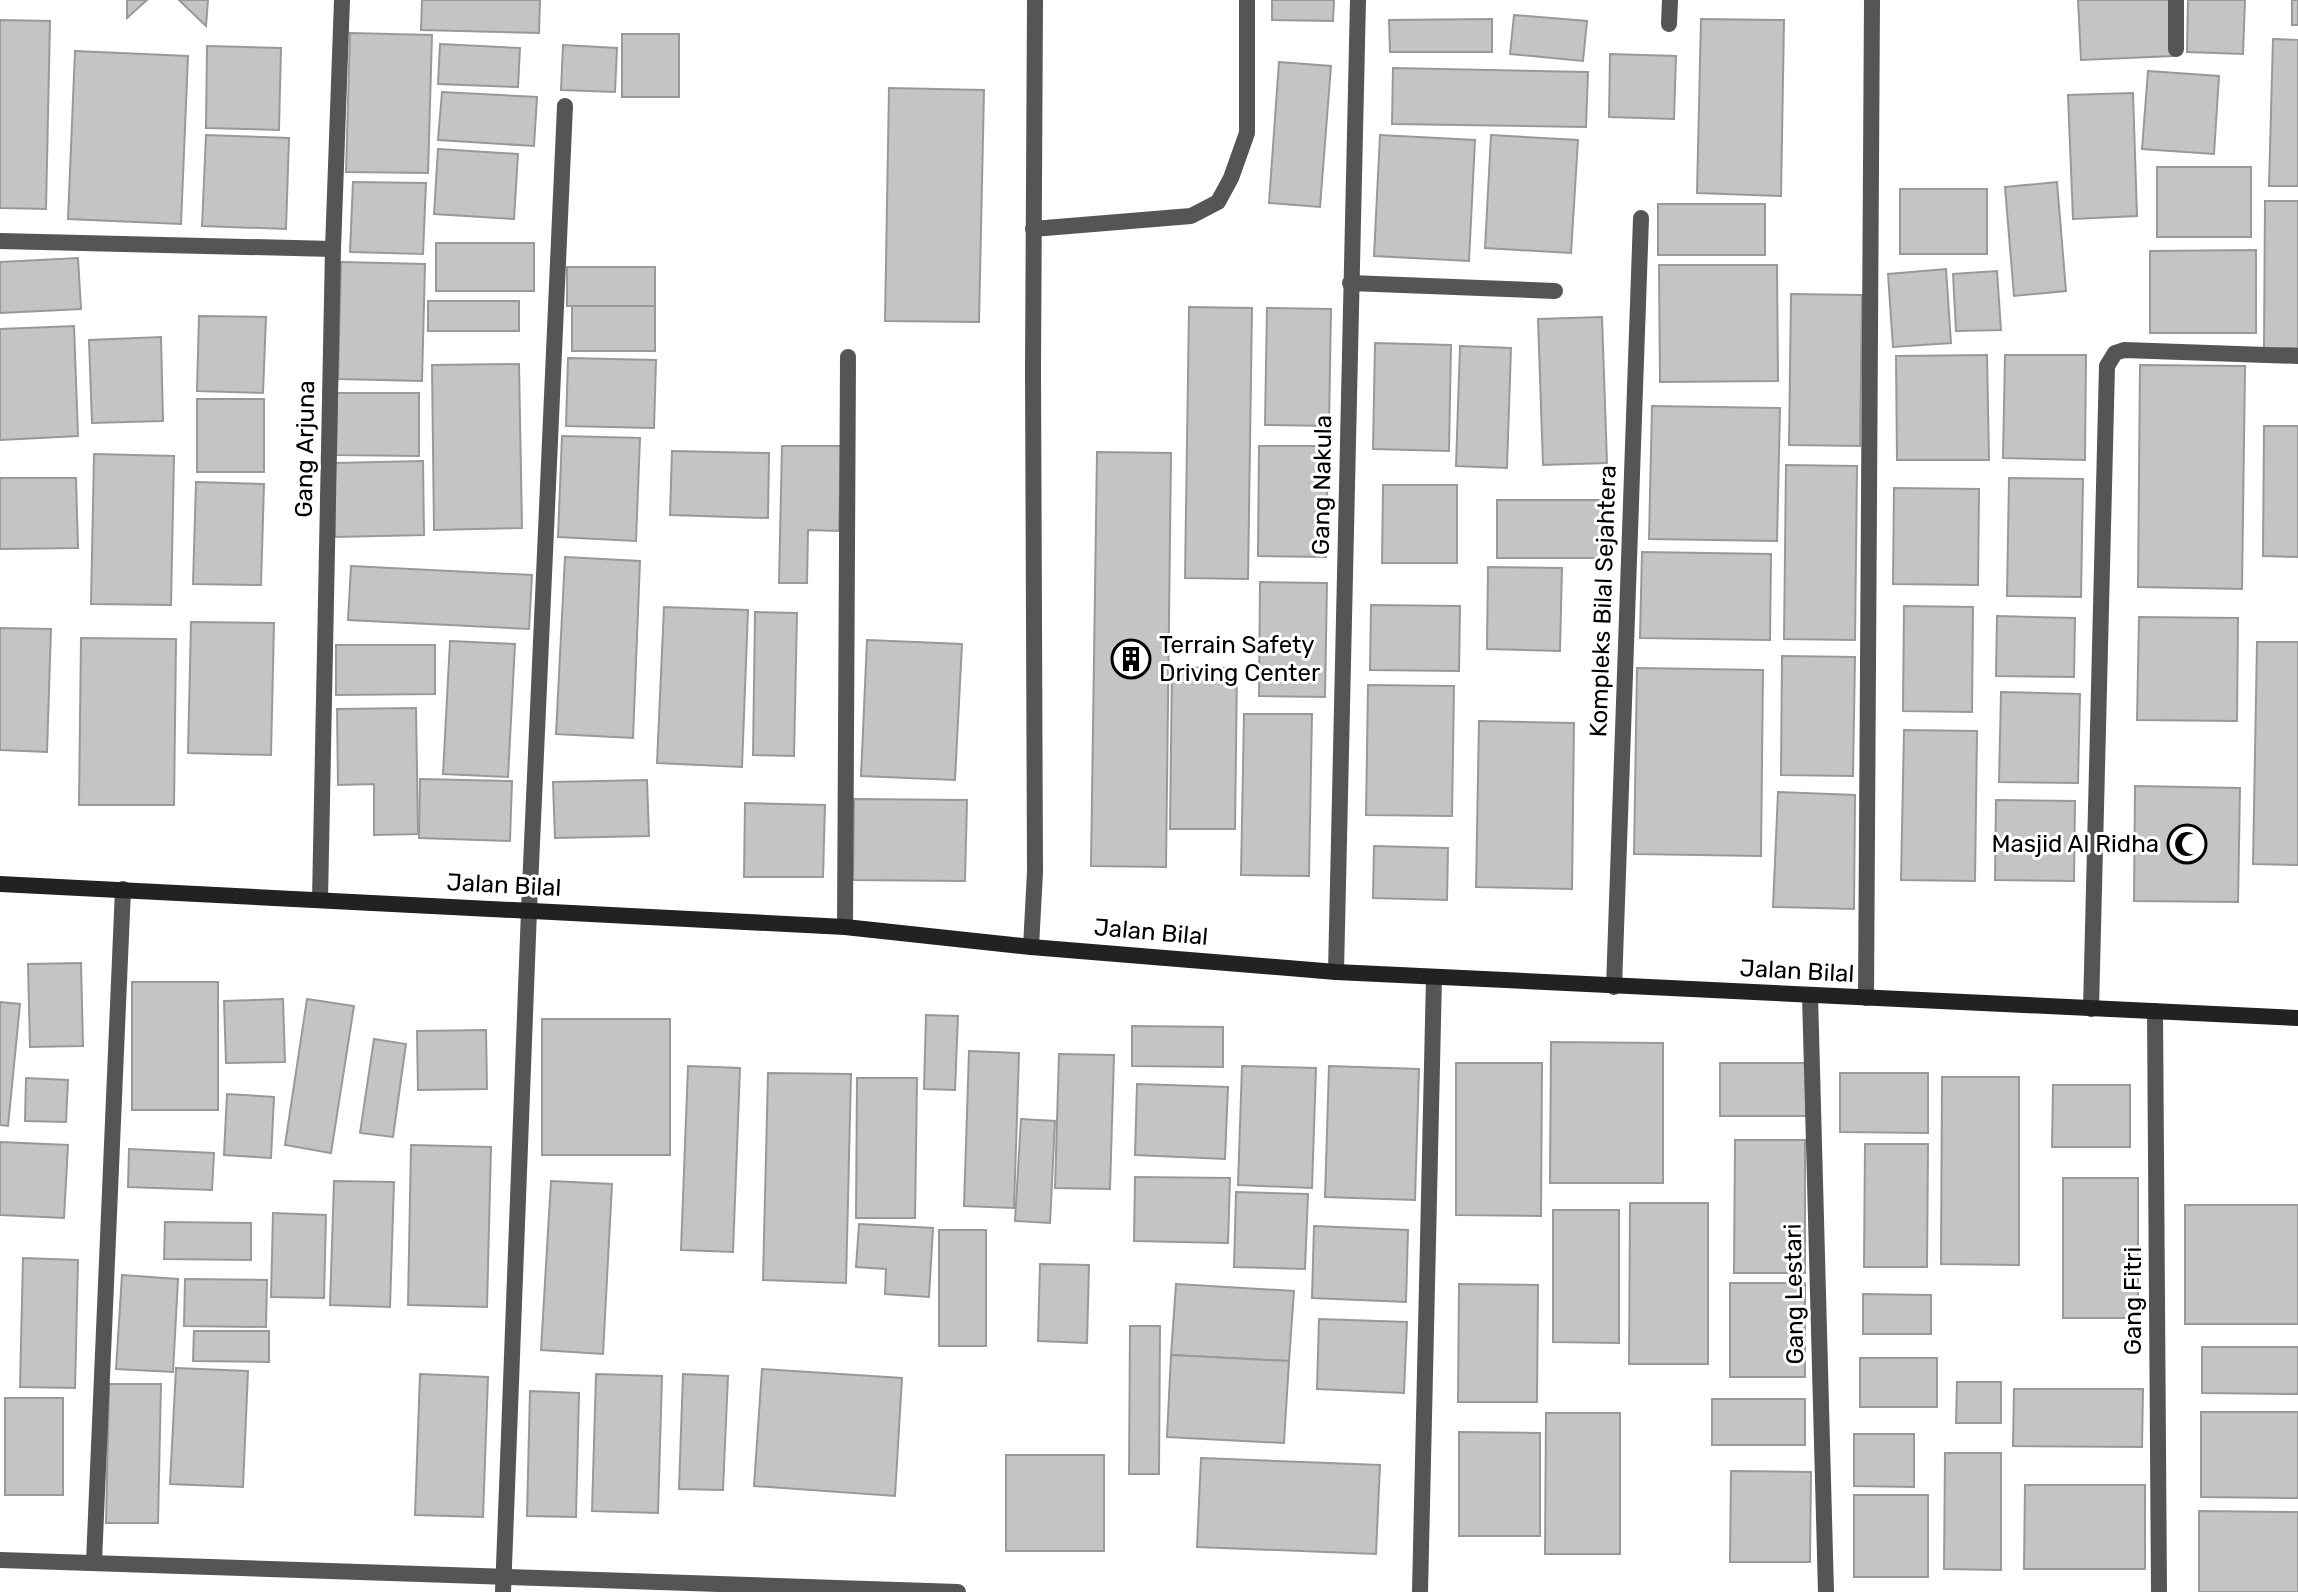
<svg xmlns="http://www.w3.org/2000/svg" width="2298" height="1592" viewBox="0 0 2298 1592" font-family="Rubik,sans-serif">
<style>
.building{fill:#c4c4c4;stroke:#999;stroke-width:2}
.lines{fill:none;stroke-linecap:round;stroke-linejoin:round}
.lane{stroke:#555;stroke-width:16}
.street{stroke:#555;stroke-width:16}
.secondary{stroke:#222;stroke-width:16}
.labels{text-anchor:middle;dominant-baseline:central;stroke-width:6;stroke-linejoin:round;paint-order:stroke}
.street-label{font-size:24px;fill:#000;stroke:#fff}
.poi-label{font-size:24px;fill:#000;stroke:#fff;text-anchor:start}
</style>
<rect width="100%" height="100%" fill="#fff"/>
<g class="building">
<polygon points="127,0 147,0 127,18"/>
<polygon points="179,0 208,0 206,26"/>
<polygon points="422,0 540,0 539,33 421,30"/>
<polygon points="1272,0 1334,0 1333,21 1272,20"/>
<polygon points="2078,0 2170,0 2173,56 2081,60"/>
<polygon points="2188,0 2245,0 2243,54 2187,52"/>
<rect x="2292" y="0" width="6" height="25"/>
<polygon points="1514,15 1587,21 1583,61 1510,54"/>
<polygon points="1492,19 1492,52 1390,52 1389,20"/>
<polygon points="1701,19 1784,20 1781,196 1697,193"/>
<polygon points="0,20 50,21 46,209 0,208"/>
<polygon points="350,33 432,35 428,173 346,172"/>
<rect x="622" y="34" width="57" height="63"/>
<polygon points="2273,39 2298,40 2298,186 2269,186"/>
<polygon points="440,44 520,48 518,87 438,84"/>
<polygon points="563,45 617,48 615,92 561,90"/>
<polygon points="207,46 281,48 279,130 206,128"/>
<polygon points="75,51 188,56 181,224 68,219"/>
<polygon points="1610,54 1676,56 1674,119 1609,117"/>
<polygon points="1279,62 1331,66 1320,207 1269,203"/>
<polygon points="1393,68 1588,72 1586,127 1392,124"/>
<polygon points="2148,71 2219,76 2214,154 2142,149"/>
<polygon points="889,88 984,90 979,322 885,321"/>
<polygon points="442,92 537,97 534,146 438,140"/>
<polygon points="2133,93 2137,216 2073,219 2068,95"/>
<polygon points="206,135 289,138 286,229 202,226"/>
<polygon points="1380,135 1475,140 1469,261 1374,256"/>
<polygon points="1491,135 1578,140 1571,253 1485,248"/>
<polygon points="438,149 518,154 514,219 434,214"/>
<rect x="2157" y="167" width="94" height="70"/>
<polygon points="353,182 426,183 423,254 350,252"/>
<polygon points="2057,182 2066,291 2014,296 2005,187"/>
<rect x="1900" y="189" width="87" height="65"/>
<polygon points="2265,201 2298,201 2298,348 2264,348"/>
<rect x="1658" y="204" width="107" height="51"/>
<rect x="436" y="243" width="98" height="48"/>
<polygon points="2256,250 2256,333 2150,333 2150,251"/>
<polygon points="78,258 81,309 0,313 0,262"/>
<polygon points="341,262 425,264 422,381 338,379"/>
<polygon points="1659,265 1777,265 1778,381 1660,382"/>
<rect x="567" y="267" width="88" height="39"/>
<polygon points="1946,269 1951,343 1893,347 1888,274"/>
<polygon points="1997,271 2001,330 1956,331 1953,274"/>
<polygon points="1791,294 1862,295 1860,446 1789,445"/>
<rect x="428" y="301" width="91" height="30"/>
<rect x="572" y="306" width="83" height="45"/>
<polygon points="1189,307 1252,308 1248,579 1185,578"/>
<polygon points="1267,308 1331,309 1329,426 1265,425"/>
<polygon points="199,316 266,317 263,393 197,391"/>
<polygon points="1602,317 1607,463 1543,465 1538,319"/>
<polygon points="74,326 78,436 0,440 0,329"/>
<polygon points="161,337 163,421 92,423 89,340"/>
<polygon points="1375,343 1451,345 1449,451 1373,449"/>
<polygon points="1460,346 1511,348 1507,468 1456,466"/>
<polygon points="1987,355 1989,460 1897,460 1896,356"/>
<polygon points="2005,355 2086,355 2085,460 2003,458"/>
<polygon points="568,358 656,360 654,428 566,426"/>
<polygon points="519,364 522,528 434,530 432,365"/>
<polygon points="2140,365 2245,366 2242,589 2138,587"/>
<polygon points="337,393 419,393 419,456 336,455"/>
<rect x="197" y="399" width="67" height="73"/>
<polygon points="1652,406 1780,408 1777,541 1649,539"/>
<polygon points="2264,426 2298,426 2298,557 2263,556"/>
<polygon points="562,436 640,438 636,541 558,537"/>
<polygon points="782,446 841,446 839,531 808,530 807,583 779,583"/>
<polygon points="1259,446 1328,446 1326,557 1258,556"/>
<polygon points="672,451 769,453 768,518 670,515"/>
<polygon points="1097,452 1171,453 1166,867 1091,866"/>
<polygon points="94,454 174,456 171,605 91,604"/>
<polygon points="423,461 424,535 335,537 334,463"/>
<polygon points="1786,465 1857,466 1855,640 1784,639"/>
<polygon points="0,478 76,478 78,548 0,549"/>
<polygon points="2009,478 2083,479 2081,597 2007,596"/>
<polygon points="196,482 264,484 261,585 193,584"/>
<polygon points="1383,485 1457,485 1457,563 1382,563"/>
<polygon points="1894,488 1979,489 1978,585 1893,584"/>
<rect x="1497" y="500" width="107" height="58"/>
<polygon points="1642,552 1771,554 1770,640 1640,638"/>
<polygon points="565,557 640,561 633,738 556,734"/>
<polygon points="351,566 532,575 529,629 348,620"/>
<polygon points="1488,567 1562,568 1560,651 1487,649"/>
<polygon points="1260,582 1327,583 1325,697 1259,696"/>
<polygon points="1371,605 1460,606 1459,671 1370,670"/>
<polygon points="1904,606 1973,607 1972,712 1903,711"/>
<polygon points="664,607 748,610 742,767 657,763"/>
<polygon points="755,612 797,613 794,756 753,755"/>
<polygon points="1997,616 2075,618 2074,677 1996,676"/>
<polygon points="2139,617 2238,618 2237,721 2137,720"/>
<polygon points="191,622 274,623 271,755 188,753"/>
<polygon points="0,628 51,629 47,752 0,750"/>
<polygon points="81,638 176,639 174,805 79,805"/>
<polygon points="867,640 962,644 955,780 861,776"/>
<polygon points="450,641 515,644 508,777 443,774"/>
<polygon points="2257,642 2298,642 2298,865 2253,864"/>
<polygon points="336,645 435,645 435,694 336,695"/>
<polygon points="1782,656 1855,657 1853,776 1781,775"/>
<polygon points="1172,667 1237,668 1235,829 1170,829"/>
<polygon points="1637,668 1763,670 1761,856 1634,854"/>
<polygon points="1368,685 1454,686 1452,816 1366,815"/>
<polygon points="2001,692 2080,694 2078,783 1999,782"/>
<polygon points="416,708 418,834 374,835 374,784 338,785 337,709"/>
<polygon points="1244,714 1312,714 1309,876 1241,875"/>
<polygon points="1479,721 1574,723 1572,889 1476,887"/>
<polygon points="1904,730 1977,731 1975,881 1901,880"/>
<polygon points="420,779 512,781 510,841 419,838"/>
<polygon points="647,780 649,836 555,838 553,782"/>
<polygon points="2135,786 2240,788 2238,902 2134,901"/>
<polygon points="1778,792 1855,795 1854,909 1773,907"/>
<polygon points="854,799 967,800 965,881 853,880"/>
<polygon points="1996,800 2075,801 2074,881 1995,880"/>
<polygon points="745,803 825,805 823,877 744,877"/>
<polygon points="1374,846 1448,848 1447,900 1373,898"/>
<polygon points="81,963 83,1046 30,1047 28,964"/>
<rect x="132" y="982" width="86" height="128"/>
<polygon points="283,999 285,1062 226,1063 224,1001"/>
<polygon points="307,999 354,1006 331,1153 285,1145"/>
<polygon points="0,1002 20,1004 8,1126 0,1125"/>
<polygon points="926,1015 958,1016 955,1090 924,1089"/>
<rect x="542" y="1019" width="128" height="136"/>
<polygon points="1132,1026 1223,1027 1223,1067 1132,1066"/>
<polygon points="486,1030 487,1089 418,1090 417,1031"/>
<polygon points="374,1039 406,1044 393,1137 360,1133"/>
<polygon points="1551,1042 1663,1043 1663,1183 1550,1183"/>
<polygon points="969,1051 1019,1053 1014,1208 964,1206"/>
<polygon points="1059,1054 1114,1055 1110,1189 1055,1188"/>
<polygon points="1456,1063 1542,1063 1541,1216 1456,1215"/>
<rect x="1720" y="1063" width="86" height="53"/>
<polygon points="688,1066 740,1068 733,1252 681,1250"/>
<polygon points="1242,1066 1316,1068 1312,1188 1238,1185"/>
<polygon points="1329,1066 1419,1069 1415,1200 1325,1197"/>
<polygon points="768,1073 851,1074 846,1283 763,1280"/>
<polygon points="1840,1073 1928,1073 1928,1133 1840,1132"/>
<polygon points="1942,1077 2019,1077 2019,1265 1941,1264"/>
<polygon points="26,1078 68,1080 66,1122 25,1121"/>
<polygon points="857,1078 917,1078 915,1218 856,1218"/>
<polygon points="1137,1084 1228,1087 1225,1159 1135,1155"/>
<polygon points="2053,1085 2130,1085 2130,1147 2052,1147"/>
<polygon points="227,1094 274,1097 271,1158 224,1155"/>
<polygon points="1021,1119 1055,1121 1050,1223 1015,1221"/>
<polygon points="1735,1140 1805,1140 1805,1273 1734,1273"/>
<polygon points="0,1142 68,1145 64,1218 0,1215"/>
<polygon points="1865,1144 1928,1144 1927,1267 1864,1267"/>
<polygon points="411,1145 491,1147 487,1307 408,1305"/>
<polygon points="129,1149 214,1153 212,1190 128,1187"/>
<polygon points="1135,1177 1230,1178 1228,1243 1134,1241"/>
<rect x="2063" y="1178" width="75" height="140"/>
<polygon points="334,1181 394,1182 390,1307 330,1305"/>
<polygon points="551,1181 612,1184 603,1354 541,1350"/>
<polygon points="1236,1192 1308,1194 1305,1269 1234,1267"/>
<polygon points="1630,1203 1708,1203 1708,1364 1629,1364"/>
<rect x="2185" y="1205" width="113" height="119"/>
<polygon points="1553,1210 1619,1210 1619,1343 1553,1342"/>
<polygon points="273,1213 326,1215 324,1298 271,1297"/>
<polygon points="165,1222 251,1223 251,1260 164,1259"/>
<polygon points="859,1224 933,1228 929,1297 885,1294 886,1269 856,1267"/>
<polygon points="1314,1226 1408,1230 1406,1302 1312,1298"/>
<rect x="939" y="1230" width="47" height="116"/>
<polygon points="23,1258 78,1260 75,1388 20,1387"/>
<polygon points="1040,1264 1089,1265 1087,1343 1038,1341"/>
<polygon points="122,1275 178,1279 173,1372 116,1369"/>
<polygon points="185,1279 267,1280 266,1327 184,1326"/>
<rect x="1730" y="1283" width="75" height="94"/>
<polygon points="1176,1284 1294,1291 1289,1361 1171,1355"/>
<polygon points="1459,1284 1538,1285 1537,1402 1458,1402"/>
<polygon points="1863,1294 1931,1295 1931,1334 1863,1334"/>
<polygon points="1319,1319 1407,1322 1404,1393 1317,1389"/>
<polygon points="1130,1326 1160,1326 1159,1474 1129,1474"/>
<polygon points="194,1331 269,1331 269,1362 193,1361"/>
<polygon points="2202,1347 2298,1347 2298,1394 2202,1393"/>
<polygon points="1171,1355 1289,1361 1284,1443 1167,1437"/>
<rect x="1860" y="1358" width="77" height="49"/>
<polygon points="176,1368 248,1371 243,1487 170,1484"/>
<polygon points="762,1369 902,1378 895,1496 754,1486"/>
<polygon points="420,1374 488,1377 483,1517 415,1515"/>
<polygon points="596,1374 662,1376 658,1513 592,1511"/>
<polygon points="683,1374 728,1376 723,1490 679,1489"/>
<polygon points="1957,1382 2001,1382 2001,1423 1956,1423"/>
<polygon points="109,1384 161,1384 158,1523 106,1523"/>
<polygon points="2014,1389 2143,1389 2142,1447 2013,1446"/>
<polygon points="530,1391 579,1393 576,1517 527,1516"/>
<rect x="5" y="1398" width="58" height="97"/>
<rect x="1712" y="1399" width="93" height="46"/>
<polygon points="2201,1412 2298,1412 2298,1498 2201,1497"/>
<polygon points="1546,1413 1620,1413 1620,1554 1545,1554"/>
<polygon points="1459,1432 1540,1433 1540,1536 1459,1536"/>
<polygon points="1854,1434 1914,1434 1914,1487 1854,1486"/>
<polygon points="1945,1453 2001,1453 2001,1570 1944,1569"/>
<rect x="1006" y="1455" width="98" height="96"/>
<polygon points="1201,1458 1380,1465 1376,1554 1197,1547"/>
<polygon points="1731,1471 1811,1472 1810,1562 1730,1562"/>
<polygon points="2025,1485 2145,1485 2145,1569 2024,1569"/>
<rect x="1854" y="1495" width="74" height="82"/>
<polygon points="2199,1511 2298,1512 2298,1592 2199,1592"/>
</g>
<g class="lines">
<g class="lane">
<polyline points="1033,229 1191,216 1218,202 1231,178 1247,133 1247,0"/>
<polyline points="845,927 848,357"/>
<polyline points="1031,947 1035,872 1033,370 1035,0"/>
<polyline points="1614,987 1641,218"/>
</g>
<g class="street">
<polyline points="1669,24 1670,0"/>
<polyline points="2176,49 2176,0"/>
<polyline points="0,241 333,249"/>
<polyline points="1350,283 1555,291"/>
<polyline points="320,900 333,249 342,0"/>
<polyline points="1336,972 1358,0"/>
<polyline points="1810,995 1826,1592"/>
<polyline points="1866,998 1872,0"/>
<polyline points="2091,1009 2107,366 2115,353 2124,350 2298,356"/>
<polyline points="2155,1011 2159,1592"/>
<polyline points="0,1560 958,1592"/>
<polyline points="94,1562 123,889"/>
<polyline points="503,1592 529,910 565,106"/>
<polyline points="1420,1592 1434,977"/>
</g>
<polyline class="secondary" points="0,884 845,927 1031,947 1336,972 2298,1018"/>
</g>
<defs>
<symbol id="building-ring" viewBox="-11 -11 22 22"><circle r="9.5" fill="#fff" stroke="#000" stroke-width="1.5"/><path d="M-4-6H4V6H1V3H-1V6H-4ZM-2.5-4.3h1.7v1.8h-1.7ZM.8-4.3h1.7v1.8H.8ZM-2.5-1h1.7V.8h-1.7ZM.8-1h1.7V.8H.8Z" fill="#000"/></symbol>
<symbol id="mosque-ring" viewBox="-11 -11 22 22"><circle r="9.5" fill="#fff" stroke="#000" stroke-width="1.5"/><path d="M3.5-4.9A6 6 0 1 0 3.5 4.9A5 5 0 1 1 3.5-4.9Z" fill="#000"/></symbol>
</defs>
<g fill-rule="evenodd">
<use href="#building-ring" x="1109" y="637" width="44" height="44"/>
<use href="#mosque-ring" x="2165" y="822" width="44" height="44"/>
</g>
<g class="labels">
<g class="street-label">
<text transform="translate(305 449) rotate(-89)">Gang Arjuna</text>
<text transform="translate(1322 485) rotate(-89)">Gang Nakula</text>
<text transform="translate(1603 601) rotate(-88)">Kompleks Bilal Sejahtera</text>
<text transform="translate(504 885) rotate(3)">Jalan Bilal</text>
<text transform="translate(1151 932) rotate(5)">Jalan Bilal</text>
<text transform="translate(1797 971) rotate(3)">Jalan Bilal</text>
<text transform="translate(1794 1294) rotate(-91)">Gang Lestari</text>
<text transform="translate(2133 1301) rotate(-90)">Gang Fitri</text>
</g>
<g class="poi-label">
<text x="1159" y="645">Terrain Safety<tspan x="1159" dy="28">Driving Center</tspan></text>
<text x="2159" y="844" text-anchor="end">Masjid Al Ridha</text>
</g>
</g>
</svg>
